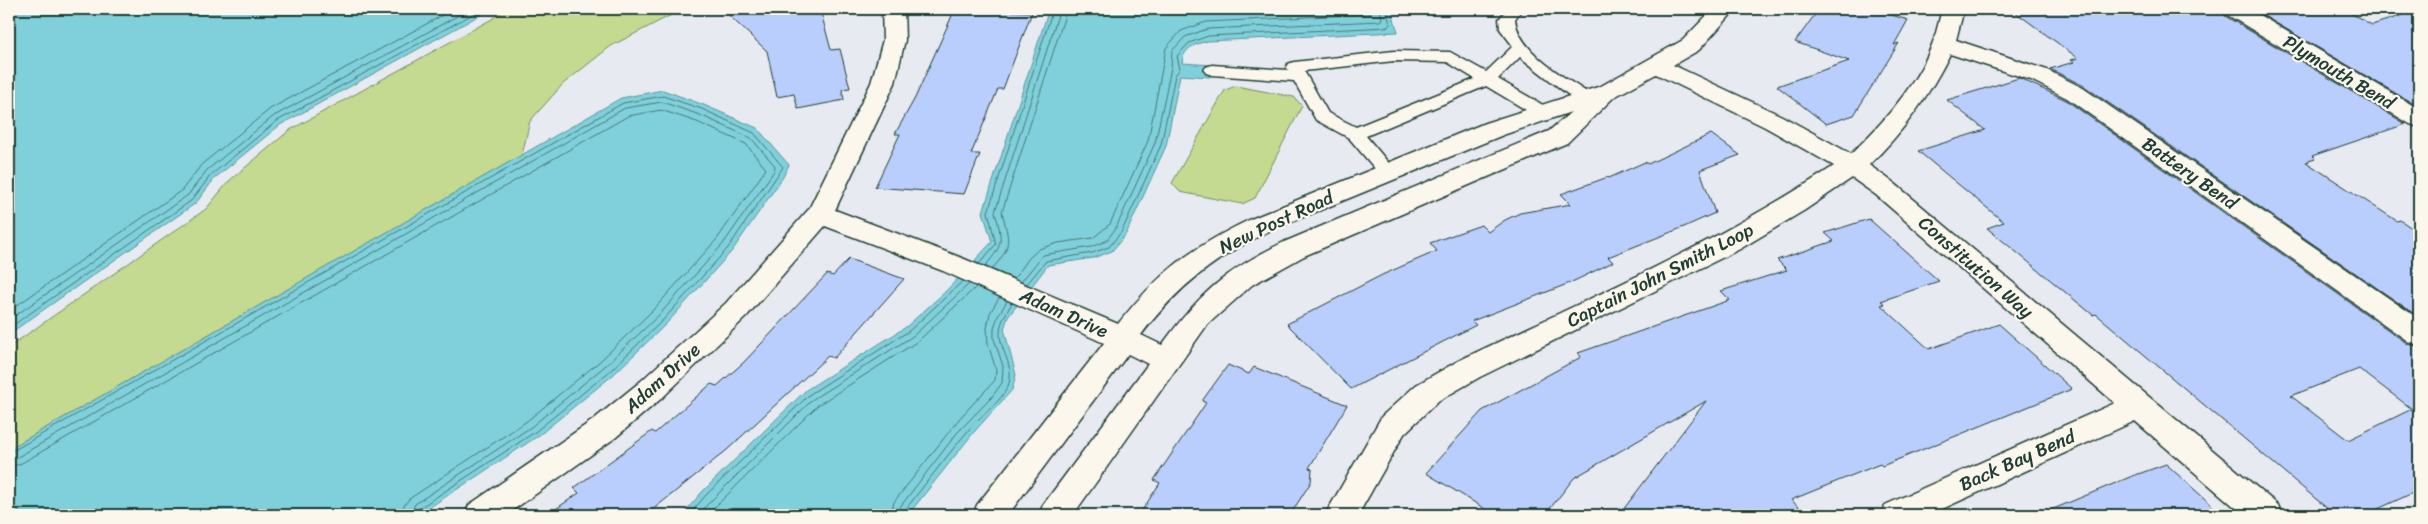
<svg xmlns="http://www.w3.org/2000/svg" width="2428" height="524" viewBox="0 0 2428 524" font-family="Sriracha,sans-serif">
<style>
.green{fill:#c3da90;stroke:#718c62}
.water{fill:#80d0db;stroke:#599598}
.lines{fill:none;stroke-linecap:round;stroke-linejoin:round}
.shore{stroke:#467877;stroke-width:1}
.building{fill:#b9cefd;stroke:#1f3d34;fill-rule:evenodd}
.service-casing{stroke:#1f3d34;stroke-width:3}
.minor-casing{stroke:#1f3d34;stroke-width:3}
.service{fill:#fbf7ec;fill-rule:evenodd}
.minor{fill:#fbf7ec;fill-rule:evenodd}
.labels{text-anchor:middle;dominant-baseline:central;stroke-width:4.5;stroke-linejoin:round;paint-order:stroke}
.street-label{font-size:19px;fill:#1f3d34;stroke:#fbf7ec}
</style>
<rect width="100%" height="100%" fill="#e7ebf1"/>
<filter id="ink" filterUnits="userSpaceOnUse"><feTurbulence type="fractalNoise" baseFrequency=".02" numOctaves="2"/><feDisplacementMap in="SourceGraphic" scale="10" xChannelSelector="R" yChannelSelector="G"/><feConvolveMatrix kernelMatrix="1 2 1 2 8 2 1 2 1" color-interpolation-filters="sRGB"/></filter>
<g filter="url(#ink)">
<g class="green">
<polygon points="506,9 683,9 611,46 563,84 530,121 522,155 9,449 9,347 206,209 229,181 290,130 492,19"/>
<polygon points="1236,86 1294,97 1302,106 1255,198 1242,204 1180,192 1172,183 1225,90"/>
</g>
<g class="water">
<polygon points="9,9 491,9 280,125 215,178 196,203 9,334"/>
<path d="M1049,9h342l7,23 -190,9c-13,3 -25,7 -26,22l30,2 -2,12 -30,-2 -14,71 -40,88 -14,17 -18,7 -46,7 -40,52 -4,12 12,46 -4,15 -38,42 -66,83h-226l21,-24 103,-101 100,-63 40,-36 46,-49 -9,-30z"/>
<polygon points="663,90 704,105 757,128 789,165 783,177 732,251 667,323 613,375 538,436 418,515 9,515 9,449 621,98"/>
</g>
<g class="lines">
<g class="shore">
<polyline points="979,264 996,244 988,212 1053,9"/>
<path d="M985,266c20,-22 17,-27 10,-54l65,-203"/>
<path d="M992,269c21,-23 17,-29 10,-57l65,-203"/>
<polyline points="1014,279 1029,258 1039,249 1058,243 1093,238 1110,224 1148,141 1166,48 1181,31 1206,22 1370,14 1372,9"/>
<polyline points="1021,282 1043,255 1091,247 1106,241 1116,228 1155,143 1171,68 1172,51 1185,37 1207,29 1380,21 1382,19 1380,9"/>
<polyline points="1027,284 1046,261 1092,253 1109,247 1122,231 1161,145 1175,75 1180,69 1177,56 1189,43 1208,36 1388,27 1390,24 1386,9"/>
<polyline points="9,311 182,190 202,164 270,109 454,9"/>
<polyline points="9,320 188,195 207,170 274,116 470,9"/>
<polyline points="9,328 192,200 211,175 277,121 482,9"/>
<polyline points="9,453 623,103 663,96 702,109 754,133 783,167 728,248 664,319 610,371 535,432 418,509 416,515"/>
<polyline points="9,460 16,458 625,108 662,102 700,115 751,138 775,166 774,171 723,244 659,315 605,366 531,427 415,504 410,515"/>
<polyline points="9,467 20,464 628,116 661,110 697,122 746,144 766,169 717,239 654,309 600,361 527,421 409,499 403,507 402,515"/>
<polyline points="689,515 706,495 810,394 909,331 963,281"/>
<polyline points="697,515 813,399 913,336 969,284"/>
<polyline points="707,515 818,405 918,341 976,287"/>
<polyline points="890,515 894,502 959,419 995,380 996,370 988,344 987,328 990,313 999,298"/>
<polyline points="898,515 900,507 957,433 991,398 1002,383 1003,366 994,339 994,328 998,316 1007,301"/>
<path d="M904,515l1,-5c22,-28 44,-57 67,-84 11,-12 29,-24 36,-40 8,-20 -9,-35 -8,-55 1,-11 7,-19 12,-28"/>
</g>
</g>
<g class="building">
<polygon points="722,9 820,9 831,50 840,49 850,88 842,89 844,100 798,109 794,94 777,97 767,51"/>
<polygon points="955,9 1032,12 1003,89 998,89 971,154 980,154 964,194 875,187 900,134 895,134 915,98"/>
<polygon points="1819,9 1872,9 1908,20 1894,45 1899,43 1854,115 1826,124 1777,86 1849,61 1795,42"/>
<polygon points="2011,9 2221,9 2225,16 2406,124 2312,156 2315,159 2306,162 2397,221 2400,220 2419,233 2419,317 2084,86 2050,69 2074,62 2071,60 2078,58"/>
<polygon points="2252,9 2343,9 2372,25 2419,10 2419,107"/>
<path d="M2019,78l47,22 342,244 11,3v143l-54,25h-30l-239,-201 -3,1 -106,-87 17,-6 -86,-71 67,-21 -38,-30zM2359,369l53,40 -64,31 -57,-44z"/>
<polygon points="1711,134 1740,155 1700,170 1715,213 1684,227 1608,257 1613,262 1570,283 1472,321 1476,325 1351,389 1287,324 1382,275 1437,251 1430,243 1481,225 1488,232 1505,220 1520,213 1571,204 1561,194 1608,177 1609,178 1645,162 1648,164"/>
<polygon points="1869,219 1939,281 1881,301 1885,304 1881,305 1929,349 1999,324 2072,389 1882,466 1880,464 1791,500 1808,515 1619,515 1706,401 1574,478 1545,515 1495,515 1426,473 1482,411 1581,357 1578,353 1730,300 1721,291 1787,270 1777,260 1834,241 1825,233"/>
<polygon points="849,259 904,279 834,358 828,356 727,450 646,515 547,515 579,493 574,488 652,431 655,433 711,384 717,386 744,362 827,274 833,276"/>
<polygon points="1228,365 1249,374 1254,367 1347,405 1309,468 1312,469 1311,482 1290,515 1139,515 1160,483 1154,480 1206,403 1202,401"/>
<polygon points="2166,464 2223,515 2039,515 2130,477"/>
</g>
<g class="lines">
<defs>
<path id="service" d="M1507,9h15l-7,10c3,33 51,59 76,76l2,4 -2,4h-12l-59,-46 -22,22 50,29 2,4 -2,4h-12l-50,-30 -120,50 31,37 -3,4h-12l-33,-39 -33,-18 -22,-39 -82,-6 -6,-2 -2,-3 2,-3 6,-2 76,5 -2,-3 2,-3 6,-2 100,-11 56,1 36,20 27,-26 -13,-17 -1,-10zM1394,61l53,1 28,17 -119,48 -28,-14 -24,-42z"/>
<g id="minor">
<path d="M882,9h22l1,31 -10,43 -60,127 127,48 156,66c40,-51 74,-77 133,-105l234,-96 116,-37 82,-46 30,-31h23l-37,41 -26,15 109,51 69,38c30,-29 68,-71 82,-112 4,-11 6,-22 9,-33h22l-8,31 91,30 36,18 336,231v26l-10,-3 -342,-244 -36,-18 -81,-26c-21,42 -47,78 -81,111l25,18 384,322 4,10h-38l-109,-94 -206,94h-48l4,-10 230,-102 -239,-208 -24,-17 -47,32 -65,39 -260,128 -42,24 -34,33 -46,81h-33l57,-99 34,-31 42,-24c128,-61 258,-117 376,-195l-69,-39 -109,-53 -42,23 -47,46 -263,113 -52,29 -45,40 -134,190h-34l4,-10 105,-141 -20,-10 -120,161h-35l4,-10 127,-162 -161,-72 -118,-45 -79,91 -83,80 -48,41 -109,77h-41l4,-10 124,-85 48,-39 85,-78 83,-94 62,-126 12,-43zM1571,112l-22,19 -265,111c-58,28 -84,51 -122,103l-21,-10c37,-49 74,-77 128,-104l234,-96z"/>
<polygon points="2223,9 2249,9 2419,109 2419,127 2410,124 2226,14"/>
</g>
</defs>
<use href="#service" class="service-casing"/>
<use href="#minor" class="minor-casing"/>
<use href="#service" class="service"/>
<use href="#minor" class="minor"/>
</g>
</g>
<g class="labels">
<g class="street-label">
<text transform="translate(2339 72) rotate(31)">Plymouth Bend</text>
<text transform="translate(2190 173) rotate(35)">Battery Bend</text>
<text transform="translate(1276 222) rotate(-25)">New Post Road</text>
<text transform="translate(1976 267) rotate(41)">Constitution Way</text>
<text transform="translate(1660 275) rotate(-27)">Captain John Smith Loop</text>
<text transform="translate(1064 313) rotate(24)">Adam Drive</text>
<text transform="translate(662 378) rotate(-42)">Adam Drive</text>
<text transform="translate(2017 460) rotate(-24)">Back Bay Bend</text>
</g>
</g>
<rect width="2428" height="524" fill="none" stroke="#fbf7ec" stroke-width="30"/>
<rect x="15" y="15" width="2398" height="494" fill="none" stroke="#1f3d34" stroke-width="2" filter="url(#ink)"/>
</svg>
